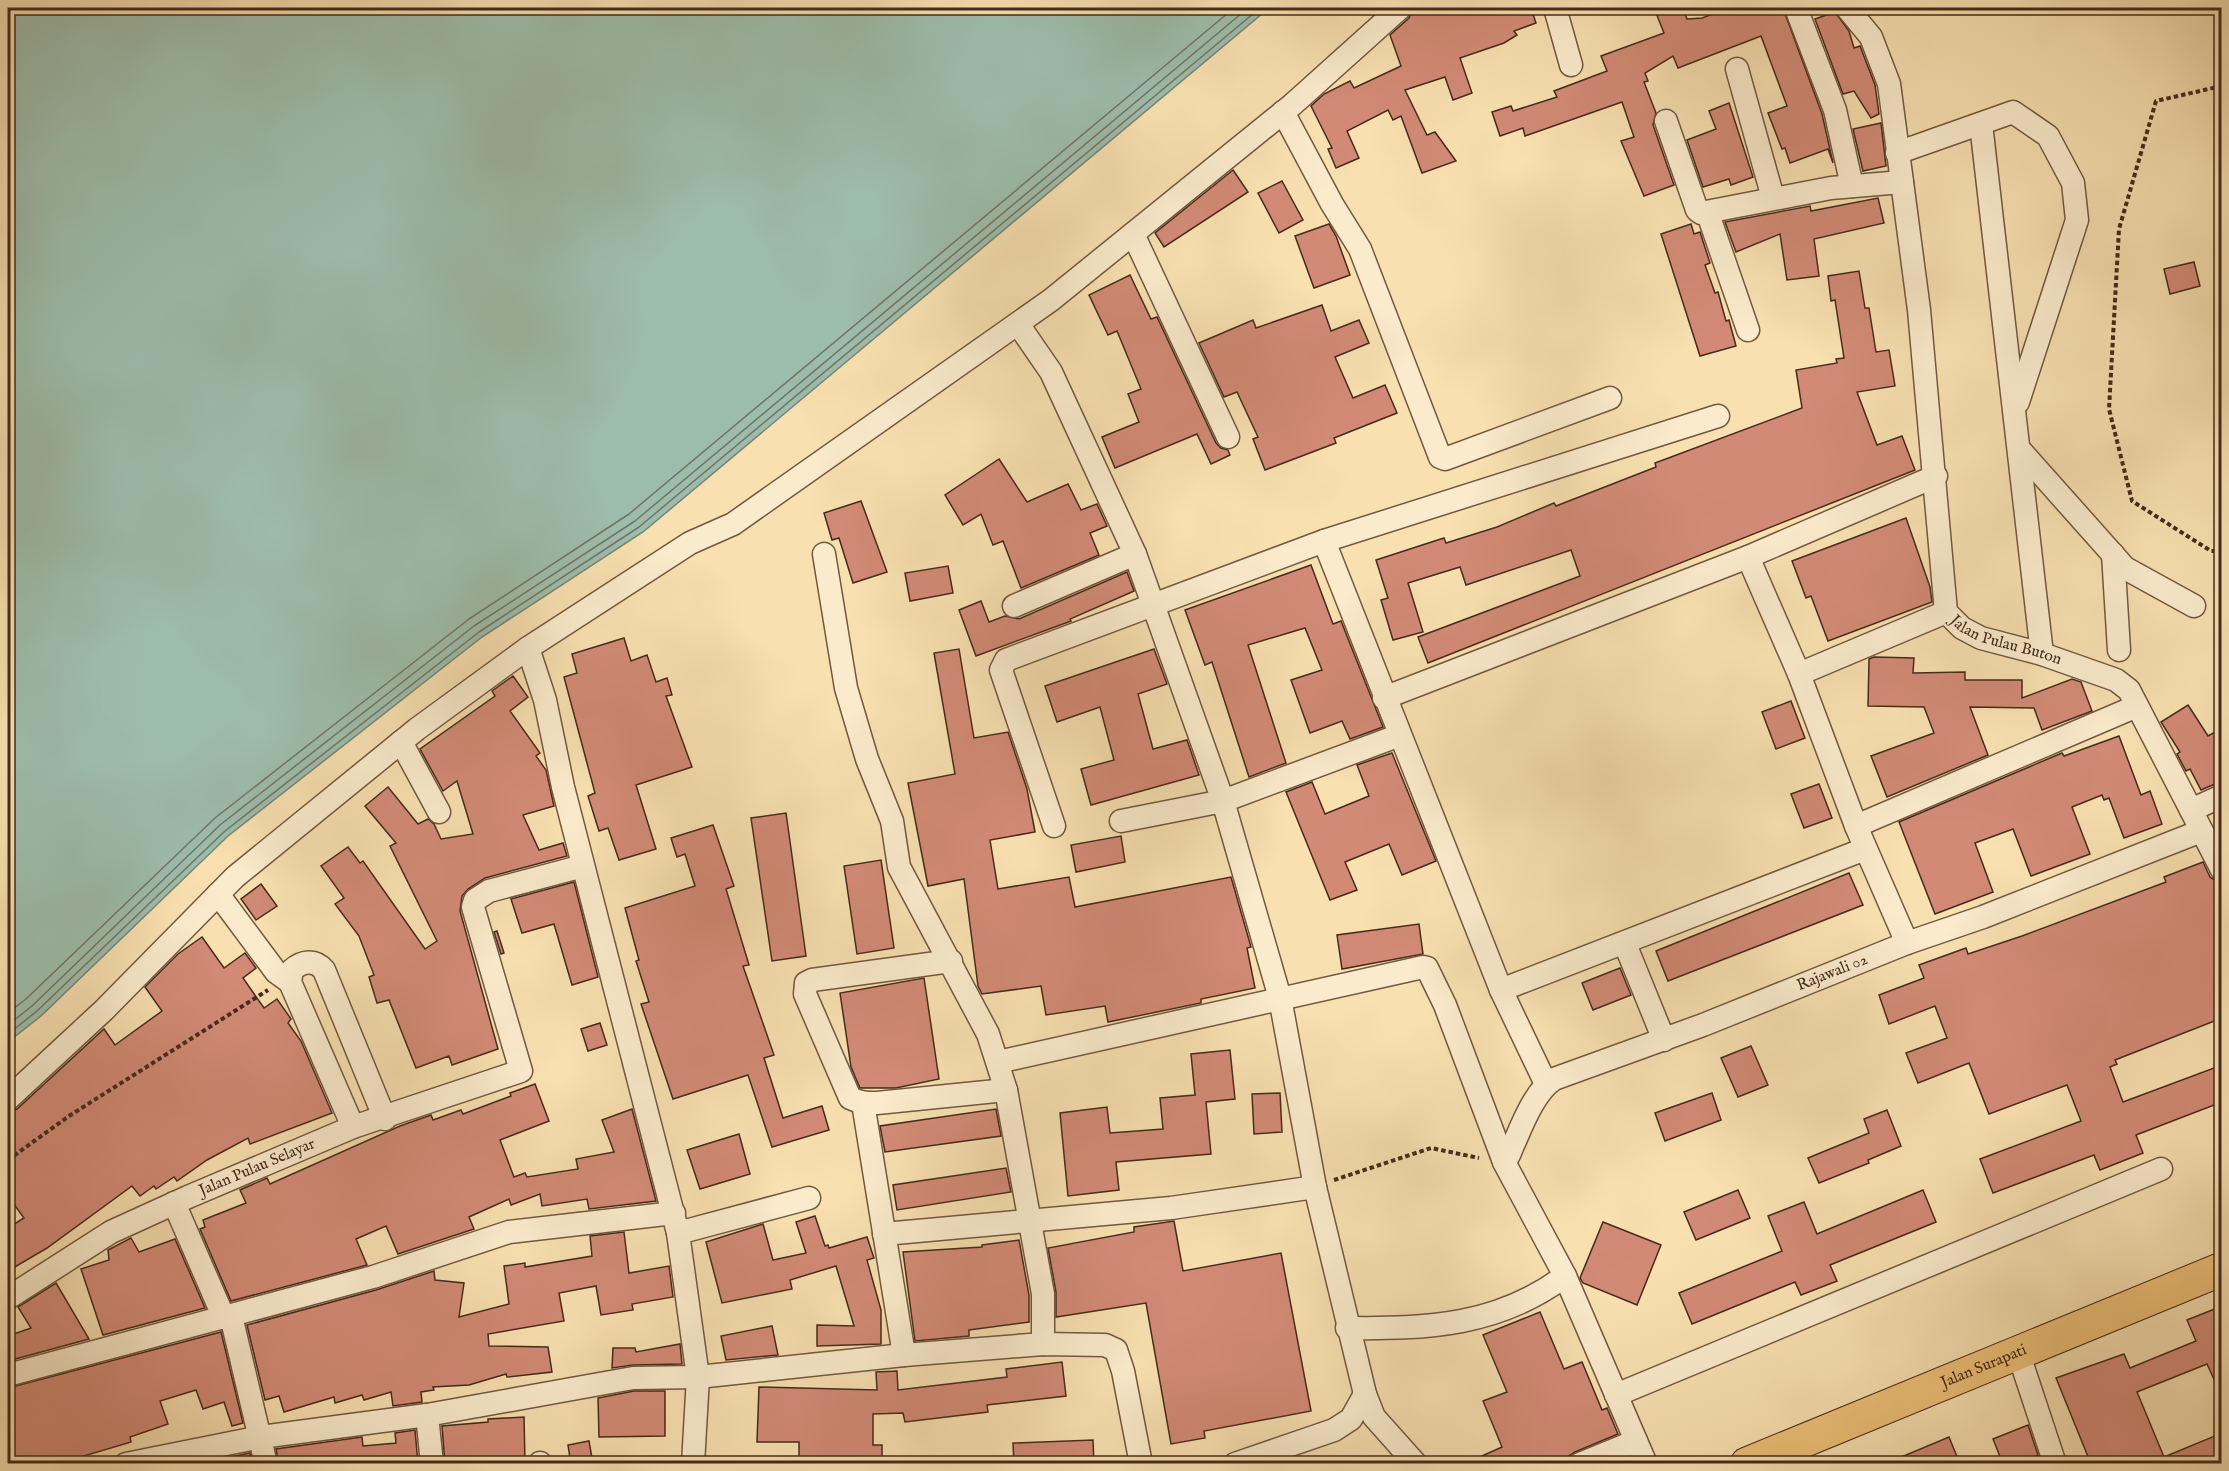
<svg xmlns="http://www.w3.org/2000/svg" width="2229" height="1471" viewBox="0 0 2229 1471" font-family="'IM FELL English',serif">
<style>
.water{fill:#9dbdac;stroke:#7a8272;stroke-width:1.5}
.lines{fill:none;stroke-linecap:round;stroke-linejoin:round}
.shore{stroke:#727464;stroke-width:1.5}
.building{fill:#d28a76;stroke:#462a1b;stroke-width:1.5}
.minor-casing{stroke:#725840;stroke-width:25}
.highway-casing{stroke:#462a1b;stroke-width:35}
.path{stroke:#462a1b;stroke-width:4;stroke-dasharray:4.5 3;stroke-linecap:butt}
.minor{stroke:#faebcc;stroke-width:22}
.highway{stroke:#ecc078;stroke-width:33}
.labels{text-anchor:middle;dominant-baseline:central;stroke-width:4.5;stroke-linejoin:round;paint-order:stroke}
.street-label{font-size:16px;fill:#462a1b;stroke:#faebcc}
</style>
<rect width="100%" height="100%" fill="#f8e0b1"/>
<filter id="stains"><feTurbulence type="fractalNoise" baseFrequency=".00333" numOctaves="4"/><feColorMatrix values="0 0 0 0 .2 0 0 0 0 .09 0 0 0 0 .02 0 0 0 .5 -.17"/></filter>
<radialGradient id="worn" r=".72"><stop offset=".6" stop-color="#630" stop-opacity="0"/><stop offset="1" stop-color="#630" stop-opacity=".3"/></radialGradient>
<polygon class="water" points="8,8 1269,8 643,532 482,637 228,836 41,1016 8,1042"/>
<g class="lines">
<g class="shore">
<polyline points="8,1013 26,999 215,818 469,619 629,514 1234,8"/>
<polyline points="8,1025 32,1006 220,825 474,626 635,521 1248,8"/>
<polyline points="8,1034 37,1011 225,831 479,632 639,527 1260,8"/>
</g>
</g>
<g class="building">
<polygon points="1413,8 1531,8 1536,23 1514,31 1517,35 1504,43 1460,58 1472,93 1453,100 1445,77 1405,90 1427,135 1435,132 1456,161 1422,173 1401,116 1393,120 1388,110 1347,131 1359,158 1336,168 1328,149 1332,148 1311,106 1324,94 1350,81 1354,88 1401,66 1390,35 1409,18"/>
<polygon points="1654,8 1683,8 1687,19 1702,18 1729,8 1783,8 1822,114 1833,163 1828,149 1790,163 1785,148 1782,149 1768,113 1787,106 1761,36 1678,68 1673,56 1645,73 1648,81 1644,82 1656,113 1653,125 1674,185 1644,196 1621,141 1634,137 1622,102 1525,136 1523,128 1500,136 1492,112 1511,106 1513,111 1557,97 1554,91 1607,71 1601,56 1664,33"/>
<polygon points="1835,12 1849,31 1854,48 1860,46 1875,85 1879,114 1871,118 1854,91 1843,94 1815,19"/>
<polygon points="1729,103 1753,177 1731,185 1729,179 1703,187 1687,140 1716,129 1709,111"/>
<polygon points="1881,123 1886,166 1863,171 1853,129"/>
<polygon points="1233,170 1248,192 1164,247 1155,233"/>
<polygon points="1282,181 1303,220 1279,233 1258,193"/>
<polygon points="1878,198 1884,223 1814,239 1819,276 1787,280 1780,234 1736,252 1725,222 1810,206 1811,211"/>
<polygon points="1329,224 1336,236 1350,275 1314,288 1295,236"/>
<polygon points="1691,224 1694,234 1700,232 1710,263 1705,265 1715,293 1718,292 1726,321 1729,320 1736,346 1700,356 1661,234"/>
<polygon points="2194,262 2200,286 2170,294 2164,269"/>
<polygon points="1859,271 1865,308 1869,308 1876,352 1889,350 1895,386 1857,392 1877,445 1902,436 1915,470 1428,663 1418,637 1580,576 1571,550 1466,585 1460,567 1408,583 1423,632 1393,640 1381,600 1388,598 1376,560 1444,538 1446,543 1497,527 1554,503 1556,506 1656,467 1655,463 1802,408 1796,370 1837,363 1836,359 1844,358 1835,300 1831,301 1828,276"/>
<polygon points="1130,275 1151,319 1157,317 1216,443 1221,448 1228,450 1230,455 1211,464 1197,434 1115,468 1102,437 1139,422 1128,394 1141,389 1117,331 1108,335 1089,295"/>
<polygon points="1322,305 1331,331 1359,320 1369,343 1335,357 1353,398 1385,385 1397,413 1334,438 1336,443 1265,470 1253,439 1258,437 1237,392 1224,397 1199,343 1253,320 1256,328"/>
<polygon points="999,459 1027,502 1068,484 1081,510 1097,504 1107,526 1090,533 1099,555 1021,588 1003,541 993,545 981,514 963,525 945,495"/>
<polygon points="861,501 887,572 853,583 839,538 832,540 824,513"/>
<polygon points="1906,518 1930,587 1932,602 1828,641 1811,596 1806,598 1792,561"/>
<polygon points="1311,565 1333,624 1341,621 1383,727 1350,739 1342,721 1310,733 1291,680 1322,670 1305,628 1248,645 1286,763 1249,777 1212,662 1205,665 1185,610"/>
<polygon points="948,566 953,593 910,601 905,573"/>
<polygon points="1127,572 1134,591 1070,619 1071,621 976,656 959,610 981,601 989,622 1005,616 1019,619"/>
<polygon points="624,638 631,661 647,655 656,682 667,678 672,695 666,696 692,767 636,785 656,849 619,860 608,828 599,831 588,796 595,793 564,677 577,673 572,654"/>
<polygon points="959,649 974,738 1008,732 1027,789 1035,832 990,840 998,889 1069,877 1075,907 1231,877 1251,947 1247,948 1255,988 1201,999 1201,1003 1108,1022 1105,1006 1046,1015 1041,986 982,994 978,986 964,879 928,886 908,783 955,774 934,653"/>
<polygon points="1154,649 1167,684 1138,694 1153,749 1187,740 1199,775 1091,805 1081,769 1114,760 1100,707 1057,722 1045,686"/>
<polygon points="1874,657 1914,658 1913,673 1965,672 1965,680 2022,680 2022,698 2072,679 2081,682 2092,711 2042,730 2034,708 1970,707 1988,755 1887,797 1871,756 1934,733 1924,707 1868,706 1869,659"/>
<polygon points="513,676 528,697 510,711 540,753 536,756 546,770 554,806 523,815 539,850 563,843 567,856 485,878 468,889 462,896 460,911 498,1049 452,1065 449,1056 416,1068 389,1000 377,1003 369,977 374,975 359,936 335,904 344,898 321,866 348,847 360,863 363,861 425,949 437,941 390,846 396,843 365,806 388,787 418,824 428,819 434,824 441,839 473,834 457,781 443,791 420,749 495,696 492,691"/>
<polygon points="1791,701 1805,738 1776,749 1762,712"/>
<polygon points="2188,705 2208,736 2222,728 2222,781 2201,790 2190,769 2186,771 2177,754 2180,752 2161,722"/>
<polygon points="2119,736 2141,795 2150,791 2162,824 2124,838 2109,798 2104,800 2102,795 2072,807 2090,854 2031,876 2013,829 1975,843 1993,892 1935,914 1899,822 2062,753 2064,756"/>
<polygon points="1392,753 1436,861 1402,875 1389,844 1345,862 1357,890 1330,900 1286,792 1312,782 1325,814 1369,796 1357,765"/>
<polygon points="1819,784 1832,818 1804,828 1791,794"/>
<polygon points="786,813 806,956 772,961 751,818"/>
<polygon points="713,825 734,886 726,889 749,965 743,966 774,1055 764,1058 783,1118 822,1106 829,1130 772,1147 748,1075 673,1099 641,1004 649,1002 636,961 639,960 625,908 695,886 685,854 677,857 671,838"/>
<polygon points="1121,836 1125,862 1076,872 1071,845"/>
<polygon points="881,860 894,948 857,954 844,866"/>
<polygon points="2203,862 2210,877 2222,886 2222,1018 2115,1060 2117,1064 2110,1067 2123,1102 2222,1065 2222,1102 2136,1135 2143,1153 2100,1170 2094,1155 1993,1193 1980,1159 2081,1121 2067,1085 1989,1114 1969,1063 1918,1083 1906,1053 1947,1038 1935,1006 1889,1024 1879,995 1924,978 1919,965 1966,948 1968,954 2022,936 2166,882 2164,877"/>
<polygon points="1849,873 1863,905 1668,981 1656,951"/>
<polygon points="574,882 598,977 572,985 554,924 522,933 511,899"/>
<polygon points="261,884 277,906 256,920 241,899"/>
<polygon points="1419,924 1423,954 1342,969 1337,935"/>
<polygon points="497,931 504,953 501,954 494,932"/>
<polygon points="202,937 224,968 245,953 256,968 243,978 264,1008 277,999 291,1019 288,1023 301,1041 332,1113 250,1144 248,1138 207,1160 177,1181 174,1177 156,1189 154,1186 140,1196 132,1186 47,1248 8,1271 8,1228 24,1218 8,1196 8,1112 17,1109 104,1029 115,1045 162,1011 145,987 178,954"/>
<polygon points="1620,968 1631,995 1593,1010 1582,983"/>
<polygon points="924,978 939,1079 896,1088 860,1088 851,1067 840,993"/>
<polygon points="600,1023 607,1045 588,1051 581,1029"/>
<polygon points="1751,1046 1768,1085 1738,1097 1721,1058"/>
<polygon points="1230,1050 1235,1099 1206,1102 1211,1154 1116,1162 1119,1190 1068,1196 1060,1113 1107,1107 1110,1133 1163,1129 1160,1098 1195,1095 1191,1054"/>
<polygon points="535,1084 549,1121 500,1140 514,1177 525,1173 527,1177 578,1169 576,1159 614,1152 602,1120 632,1109 656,1201 589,1209 587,1199 542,1206 540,1194 511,1205 509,1199 469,1217 474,1229 398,1254 386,1226 356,1239 367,1265 231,1301 200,1229 205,1227 203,1220 246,1203 240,1190 267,1178 270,1184 400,1126 431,1115 433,1120 461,1110 463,1114 511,1096 510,1093"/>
<polygon points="1280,1093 1282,1132 1254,1134 1252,1094"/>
<polygon points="1712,1093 1721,1120 1665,1141 1655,1113"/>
<polygon points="996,1109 1001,1136 885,1152 880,1126"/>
<polygon points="1887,1110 1901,1146 1868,1160 1869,1163 1819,1183 1808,1158 1869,1133 1864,1119"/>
<polygon points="739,1134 750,1174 700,1189 687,1150"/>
<polygon points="1006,1168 1011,1192 897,1210 893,1185"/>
<polygon points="1738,1190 1750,1218 1696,1240 1684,1212"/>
<polygon points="1923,1190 1936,1222 1830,1265 1837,1281 1801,1295 1795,1282 1692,1324 1679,1293 1782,1251 1768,1216 1804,1202 1817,1234"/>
<polygon points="815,1216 825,1246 828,1245 829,1248 867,1237 874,1258 867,1260 881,1310 881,1344 817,1346 817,1325 854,1326 836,1266 790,1280 792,1289 722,1303 706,1242 763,1224 773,1260 806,1253 796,1222"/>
<polygon points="1174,1221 1183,1271 1281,1253 1311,1411 1204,1431 1205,1438 1171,1444 1146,1303 1056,1317 1056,1292 1048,1248 1134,1232 1134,1227"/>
<polygon points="1603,1222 1661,1245 1637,1305 1583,1283 1580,1278"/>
<polygon points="624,1232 629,1273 669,1266 673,1297 632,1304 633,1310 601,1315 596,1286 559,1293 564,1321 488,1334 489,1346 548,1347 552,1372 507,1377 506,1374 469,1385 433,1387 434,1390 421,1392 422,1402 393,1406 391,1392 364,1400 362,1395 335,1403 334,1397 284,1412 279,1396 265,1400 247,1325 376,1290 434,1271 435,1280 464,1283 459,1317 509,1304 504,1266 525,1263 525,1267 592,1256 590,1236"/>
<polygon points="131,1238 139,1252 175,1239 205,1308 103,1335 81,1269 109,1260 108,1250"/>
<polygon points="1019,1240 1029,1295 1029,1322 969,1330 969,1336 915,1341 903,1252 982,1247 982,1245"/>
<polygon points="56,1283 89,1339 8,1361 8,1336 31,1328 18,1307"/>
<polygon points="2217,1308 2222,1319 2222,1397 2207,1364 2137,1392 2164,1457 2222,1433 2222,1464 2091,1464 2056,1378 2124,1354 2130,1368 2196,1341 2187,1320"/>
<polygon points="1540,1312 1564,1369 1582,1362 1602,1410 1607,1408 1618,1434 1575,1452 1569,1456 1567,1464 1464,1464 1502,1447 1483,1401 1507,1392 1483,1335"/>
<polygon points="772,1326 778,1355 726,1360 721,1336"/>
<polygon points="221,1332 243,1423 232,1426 224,1402 203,1409 196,1390 160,1401 168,1424 130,1437 131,1442 57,1464 8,1464 8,1388"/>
<polygon points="680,1344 682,1364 633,1365 612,1368 613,1348 635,1348 636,1352"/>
<polygon points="1062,1362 1066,1396 987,1405 988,1412 905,1422 903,1413 873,1414 873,1445 882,1445 882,1464 799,1464 799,1442 757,1442 759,1387 877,1390 876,1372 897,1371 898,1390 1007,1377 1006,1369"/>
<polygon points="634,1391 665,1391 665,1436 599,1437 598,1398"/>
<polygon points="524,1417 525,1464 445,1464 442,1426 488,1422 488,1419"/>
<polygon points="2028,1425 2038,1455 2018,1464 2003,1464 1993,1439"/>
<polygon points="415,1430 418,1464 279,1464 276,1449 362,1437 363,1446 396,1443 395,1433"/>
<polygon points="1949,1437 1960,1464 1887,1464 1887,1463"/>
<polygon points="1093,1440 1094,1464 1014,1464 1013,1443"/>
<polygon points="589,1441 593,1464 571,1464 568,1445"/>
<polygon points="250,1453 252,1464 227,1464 226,1458"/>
</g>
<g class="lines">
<defs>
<g id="minor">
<polyline points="1555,8 1571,65"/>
<polyline points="1796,8 1835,110 1852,186"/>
<path id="s1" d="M1847,8l24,29 18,47 30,226 27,302 16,16 19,10 61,16 74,26 13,10 93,180"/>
<polyline points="1737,69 1773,198"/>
<polyline points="1283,112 1332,204 1360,249 1440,457 1445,459 1610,398"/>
<polyline points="1666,121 1697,210 1701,213 1831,188 1902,182"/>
<polyline points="1981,124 2042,654"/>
<polyline points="1897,153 2013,112 2048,136 2073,183 2077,220 2018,402"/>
<polyline points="1708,214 1748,330"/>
<polyline points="1133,234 1228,437"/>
<polyline points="1018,324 1051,372 1135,554 1223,801 1280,998 1315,1187 1365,1394 1374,1417 1416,1464"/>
<polyline points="2020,450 2125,568 2194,606"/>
<polyline points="1324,541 1501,990 1546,1084"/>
<polyline points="824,554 846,688 867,759 892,821 899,867 988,1034 1006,1090 1043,1294 1043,1344"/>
<polyline points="2113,554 2119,650"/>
<polyline points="1748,557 1799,674 1856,826 1907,943"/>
<polyline points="1014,606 1135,554"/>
<polyline points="1799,674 1946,612"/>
<polyline points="1384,698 1748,557 1936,476"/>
<polyline points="401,742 439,812"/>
<polyline points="2191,810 2222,796"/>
<polyline points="1121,821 1223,801 1400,735"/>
<polyline points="1054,826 1001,670 1006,660 1324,541 1718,416"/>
<polyline points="1856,826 2137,706"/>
<polyline points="218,894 276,972 290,982"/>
<polyline points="1625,944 1664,1040"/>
<path d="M951,961l-139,19 -6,3 -1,11 45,104c10,5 17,5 27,5l129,-13"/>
<polyline points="1501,990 1865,849"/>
<polyline points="998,1062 1423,967 1427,968 1445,1005 1504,1162 1565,1276 1646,1464"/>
<polyline points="8,1099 104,1010 235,877 417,729 528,648"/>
<polyline points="863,1103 904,1355"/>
<path d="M353,1127l-63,-145 2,-12c10,-9 23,-11 32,0l61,149"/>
<path id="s2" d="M1504,1162c6,-5 7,-14 11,-21 8,-19 21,-51 39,-62l149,-54 204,-82 76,-26 218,-86"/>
<polyline points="174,1203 224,1318"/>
<polyline points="678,1233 809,1198"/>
<polyline points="884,1234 1171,1208 1315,1187"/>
<path id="s3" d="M8,1298l103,-66 77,-35 165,-70 168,-56 -48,-164 2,-7 14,-9 94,-25"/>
<polyline points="231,1316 266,1464"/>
<path d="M1347,1328c80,1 151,-2 218,-52"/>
<polyline points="2018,1352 2055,1464"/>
<polyline points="8,1375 373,1277 509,1232 674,1213"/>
<polyline points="1616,1395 2161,1169"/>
<polyline points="427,1415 432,1464"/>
<polyline points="540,1463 540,1464"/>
<polyline points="126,1464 261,1437 427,1415 633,1378 698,1377 904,1355 1043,1344 1105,1345 1116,1350 1123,1371 1141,1464"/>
<polyline points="693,1464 698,1377 678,1233 563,787 545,700 528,648 690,543 733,524 1051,300 1292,105 1400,8"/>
<polyline points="1235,1464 1334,1430 1351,1419 1365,1394"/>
<polyline points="1580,1464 1636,1441"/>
</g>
<g id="highway">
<path id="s4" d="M1747,1464l475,-195"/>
</g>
</defs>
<use href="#minor" class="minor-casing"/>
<use href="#highway" class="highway-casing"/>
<g class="path">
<polyline points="2222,86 2156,101 2119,229 2109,409 2132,501 2211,551 2222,551"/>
<polyline points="8,1160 69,1116 268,990"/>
<polyline points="1334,1180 1431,1148 1479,1158"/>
</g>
<use href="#minor" class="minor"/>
<use href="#highway" class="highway"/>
</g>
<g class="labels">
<g class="street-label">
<text stroke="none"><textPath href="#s1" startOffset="687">Jalan Pulau Buton</textPath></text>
<text stroke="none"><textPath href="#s2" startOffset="396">Rajawali 02</textPath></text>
<text stroke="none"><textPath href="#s3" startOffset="282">Jalan Pulau Selayar</textPath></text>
<text stroke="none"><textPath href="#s4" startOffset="256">Jalan Surapati</textPath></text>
</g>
</g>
<rect width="2229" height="1471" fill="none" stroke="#f8e0b1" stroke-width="30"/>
<rect x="9" y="9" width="2211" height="1453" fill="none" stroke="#462a1b" stroke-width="3"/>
<rect x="15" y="15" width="2199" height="1441" fill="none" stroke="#462a1b" stroke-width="1.5"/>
<rect width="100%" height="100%" filter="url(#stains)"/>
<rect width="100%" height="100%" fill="url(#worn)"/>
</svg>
